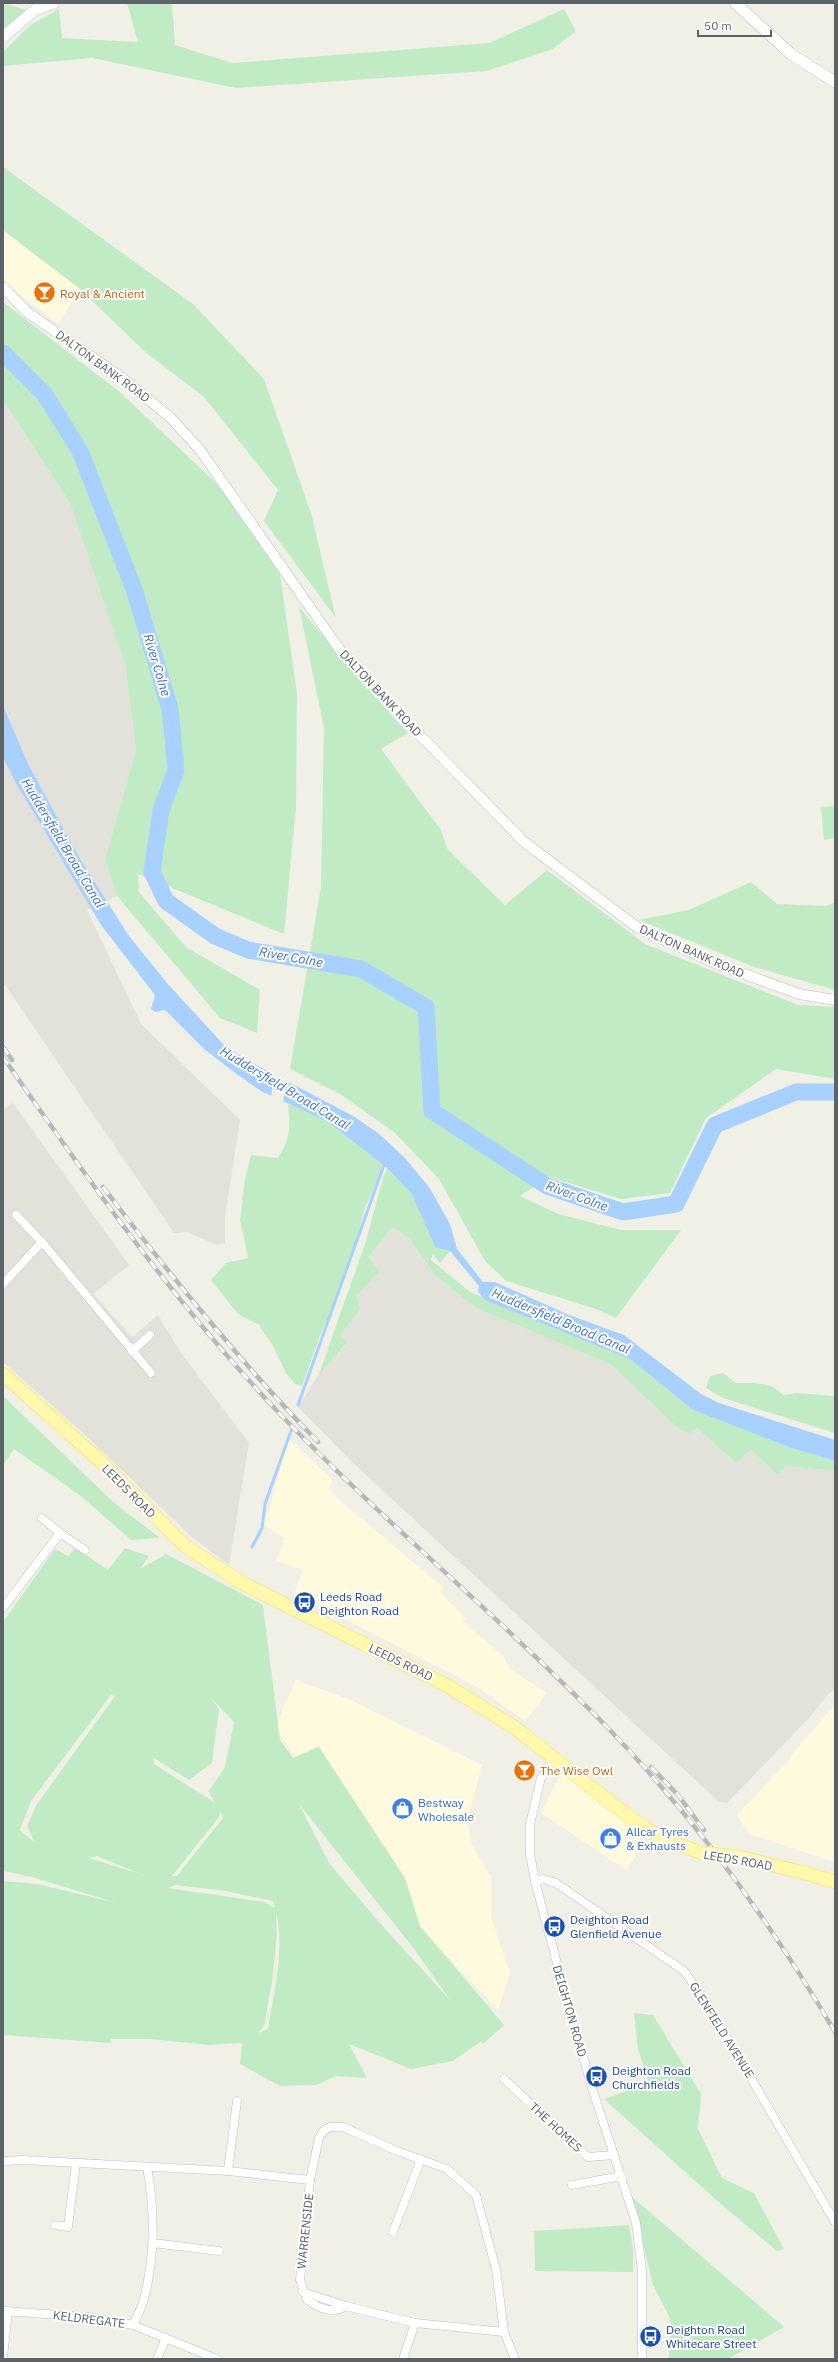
<svg xmlns="http://www.w3.org/2000/svg" width="838" height="2362" viewBox="0 0 838 2362" font-family="'IBM Plex Sans',sans-serif">
<style>
.commercial{fill:#fffadd}
.industrial{fill:#e2e1da}
.green{fill:#c1ebc5;fill-rule:evenodd}
.water{fill:#a8d1ff}
.pier{fill:#f1f0e6}
.lines{fill:none;stroke-linecap:round;stroke-linejoin:round}
.stream{stroke:#a8d1ff;stroke-width:3}
.river{stroke:#a8d1ff;stroke-width:17}
.minor-casing{stroke:#bebfc6;stroke-width:9}
.tertiary-casing{stroke:#bebfc6;stroke-width:11}
.secondary-casing{stroke:#bbbec5;stroke-width:12}
.primary-casing{stroke:#ffde52;stroke-width:14}
.minor{stroke:#fff;stroke-width:8}
.tertiary{stroke:#fff;stroke-width:10}
.secondary{stroke:#fff;stroke-width:11}
.primary{stroke:#fff9ad;stroke-width:13}
.rail-casing{stroke:#b7b8b9;stroke-width:4.5}
.rail{stroke:#fff;stroke-width:3;stroke-dasharray:9;stroke-linecap:butt}
.primary-bridge-casing{stroke:#ffde52;stroke-width:14;stroke-linecap:butt}
.primary-bridge{stroke:#fff9ad;stroke-width:13}
.labels{text-anchor:middle;dominant-baseline:central;stroke-width:4;stroke-linejoin:round;paint-order:stroke}
.food-label{font-size:12px;fill:#c56008;stroke:#fff;text-anchor:start}
.street-label{font-size:12px;fill:#5d6168;stroke:#fff}
.transit-label{font-size:12px;fill:#164399;stroke:#fff;text-anchor:start}
.shop-label{font-size:12px;fill:#366cbe;stroke:#fff;text-anchor:start}
.water-label{font-size:13px;font-style:italic;fill:#3c72c6;stroke:#fff}
</style>
<rect width="100%" height="100%" fill="#f1f0e6"/>
<g class="commercial">
<polygon points="3,231 80,289 58,324 23,297 3,279"/>
<polygon points="289,1439 333,1481 329,1489 338,1499 443,1587 440,1592 465,1618 463,1622 503,1656 510,1669 547,1693 525,1721 479,1688 294,1593 303,1570 276,1561 285,1538 264,1525"/>
<polygon points="296,1680 351,1700 482,1765 467,1821 472,1845 491,1877 491,1917 510,1973 498,2010 421,1929 319,1745 295,1757 275,1727"/>
<polygon points="835,1705 835,1862 749,1834 737,1815 790,1759 794,1751"/>
<polygon points="561,1772 630,1825 643,1846 626,1870 541,1813"/>
</g>
<g class="industrial">
<polygon points="3,400 70,503 125,664 136,750 105,859 117,896 87,910 141,1024 240,1120 225,1216 225,1244 217,1245 187,1232 174,1233 3,982"/>
<polygon points="13,1103 129,1265 93,1294 132,1337 158,1315 181,1353 249,1443 229,1565 191,1536 81,1431 3,1362 3,1110"/>
<polygon points="393,1227 410,1239 434,1274 476,1308 610,1364 680,1430 697,1428 736,1463 751,1450 778,1475 786,1466 835,1471 835,1689 830,1692 811,1716 727,1803 719,1802 352,1462 298,1407 319,1374 347,1344 342,1337 344,1330 361,1309 356,1296 380,1271 368,1257"/>
</g>
<g class="green">
<polygon points="3,3 26,10 3,32"/>
<polygon points="127,3 172,3 175,45 232,63 489,43 564,9 576,31 553,49 487,71 236,88 92,58 3,66 4,51 29,26 59,9 62,38 138,42"/>
<polygon points="3,167 193,304 264,379 311,513 336,618 264,521 278,490 204,397 144,351 80,289 3,230"/>
<polygon points="3,302 121,393 220,487 280,574 297,693 296,807 284,934 138,874 139,892 186,947 260,990 257,1033 220,1018 117,896 105,859 136,750 125,664 70,503 3,400"/>
<polygon points="299,607 356,676 408,733 381,749 441,830 448,850 505,905 547,870 645,944 798,1005 835,1007 835,1079 776,1069 706,1118 670,1193 621,1199 549,1177 520,1196 558,1214 621,1230 681,1230 616,1318 596,1309 506,1281 485,1261 439,1179 394,1132 340,1094 290,1069 321,887 324,728"/>
<polygon points="835,806 835,838 824,840 821,807"/>
<polygon points="751,882 777,904 826,906 835,902 835,990 754,967 639,920 689,910"/>
<path d="M288,1104l40,18 54,42 -5,17 -13,29 -6,27 -23,66 -13,27 -20,56 -7,-2 -9,-11 -12,-25 -15,-23 -21,-11 -27,-34 15,-17 22,-5 -8,-38 5,-41 6,-24 27,3c13,-20 12,-31 10,-54z"/>
<polygon points="387,1168 412,1194 444,1249 450,1251 440,1263 433,1254 431,1260 470,1292 630,1359 693,1410 791,1448 835,1461 835,1471 786,1466 778,1475 751,1450 736,1463 697,1428 690,1433 680,1430 610,1364 476,1308 434,1274 410,1239 393,1227 368,1257 380,1271 356,1296 361,1309 344,1330 342,1337 347,1343 319,1374 366,1241 383,1178"/>
<path d="M723,1373l13,10c18,0 34,-2 47,12l14,-2 38,3v37l-112,-35 -17,-10 4,-12z"/>
<polygon points="3,1396 113,1502 160,1538 131,1540 81,1496 14,1449 3,1466"/>
<path d="M76,1548l32,22 17,-22 24,8 -9,13 26,-15 97,51 17,135 13,18 26,-11 86,131 15,48 84,99 -21,19 -2,-3 -28,20 -42,8 -62,-25 18,34 -31,-2 -20,9 -36,1 -40,-22 2,-21 -33,2 -60,-6h-38v4l-108,-8v-154l34,3 80,19 -85,-26 -29,-6v-249l52,-73 13,7zM111,1695l4,1 -78,108 -10,22 7,16 -14,-12 11,-29zM210,1697l24,25 -9,45 -16,24 5,11 -60,-38v-6l35,22 23,-17 7,-54zM299,1804l116,146 35,50 -72,-79 -49,-58zM220,1812l3,6 -46,58h-5l47,-59zM97,1856l46,19h1l-55,-17zM175,1885l51,6 47,10 2,7 -11,-6 -97,-14zM276,1912c9,38 -2,79 -8,117l-10,4 6,-7 8,-44 5,-49z"/>
<polygon points="634,2013 653,2015 701,2094 698,2129 722,2178 754,2193 784,2249 777,2251 722,2205 604,2099 649,2083 638,2049"/>
<polygon points="632,2197 784,2327 728,2359 669,2359 670,2318 653,2285"/>
<polygon points="629,2225 633,2249 633,2272 535,2271 534,2231"/>
</g>
<polygon class="water" points="3,706 29,766 80,859 129,936 167,983 223,1044 247,1060 353,1116 378,1133 404,1157 429,1187 450,1224 457,1249 483,1282 495,1282 569,1315 624,1335 701,1394 719,1403 835,1440 835,1461 791,1448 693,1410 630,1359 485,1300 478,1292 479,1286 450,1251 435,1247 412,1194 387,1168 328,1122 261,1091 238,1075 205,1050 165,1010 155,1012 151,1009 155,995 101,925 17,785 3,757"/>
<polygon class="pier" points="274,1072 286,1077 283,1103 271,1098"/>
<g class="lines">
<g class="stream">
<polyline points="298,1405 385,1162"/>
<polyline points="252,1547 262,1528 265,1504 292,1428"/>
</g>
<polyline class="river" points="3,353 45,395 80,451 135,592 170,709 176,770 161,810 152,872 166,901 215,936 248,950 361,969 426,1007 432,1111 547,1186 623,1212 676,1204 715,1125 796,1092 835,1092"/>
<defs>
<g id="minor">
<polyline points="16,1215 42,1242"/>
<polyline points="3,1284 42,1242 151,1373"/>
<polyline points="132,1351 150,1335"/>
<polyline points="42,1518 60,1533"/>
<polyline points="3,1608 60,1533 85,1550"/>
<polyline points="554,1759 541,1778 530,1824 530,1854 535,1881 570,2012 593,2091 636,2223 642,2270 642,2359"/>
<polyline points="535,1881 543,1879 556,1883 684,1971 707,2003 835,2222"/>
<polyline points="504,2079 588,2157 614,2155"/>
<path d="M3,2161l20,-1 205,11 82,9 -10,100 7,20c13,9 25,14 39,6l69,17 89,9"/>
<polyline points="228,2171 237,2101"/>
<polyline points="310,2180 319,2138 324,2130 330,2127 343,2127 397,2151 447,2169 476,2195 496,2269 504,2332 515,2359"/>
<polyline points="572,2185 622,2176"/>
<polyline points="55,2225 68,2227 76,2163"/>
<polyline points="393,2232 421,2159"/>
<polyline points="153,2243 219,2251"/>
<polyline points="303,2292 346,2306"/>
<polyline points="3,2311 88,2317 133,2325 217,2359"/>
<path d="M133,2325c3,-8 9,-17 11,-26 11,-41 11,-90 3,-132"/>
<polyline points="3,2357 8,2311"/>
<polyline points="157,2359 166,2338"/>
<polyline points="403,2359 415,2323"/>
</g>
<polyline id="tertiary" points="3,287 27,312 121,377 171,418 200,450 340,650 412,727 523,841 638,928 717,964 799,994 835,1000"/>
<g id="secondary">
<polyline points="735,3 791,54 835,82"/>
<polyline points="3,37 35,10 54,3"/>
</g>
<g id="primary">
<polyline points="3,1374 98,1459 185,1546 242,1583 448,1686 514,1727 632,1819 661,1838 702,1853"/>
<polyline points="739,1857 805,1873 835,1882"/>
</g>
</defs>
<use href="#minor" class="minor-casing"/>
<use href="#tertiary" class="tertiary-casing"/>
<use href="#secondary" class="secondary-casing"/>
<use href="#primary" class="primary-casing"/>
<use href="#minor" class="minor"/>
<use href="#tertiary" class="tertiary"/>
<use href="#secondary" class="secondary"/>
<use href="#primary" class="primary"/>
<defs>
<g id="rail">
<polyline points="3,1047 12,1060"/>
<path d="M3,1057c85,123 173,248 277,357 105,109 222,205 327,313 88,91 164,196 228,305"/>
<path d="M103,1187c67,88 137,175 215,255"/>
<polyline points="651,1767 678,1795 704,1830"/>
</g>
</defs>
<use href="#rail" class="rail-casing"/>
<use href="#rail" class="rail"/>
<defs>
<polyline id="primary-bridge" points="702,1853 739,1857"/>
</defs>
<use href="#primary-bridge" class="primary-bridge-casing"/>
<use href="#primary-bridge" class="primary-bridge"/>
</g>
<defs>
<symbol id="bar-disc" viewBox="-11 -11 22 22"><circle r="9.5" fill="#e8710a" stroke="#fff"/><path d="M-6-5H6L.8 .8V4.5H3.5V6h-7V4.5H-.8V.8Z" fill="#fff"/></symbol>
<symbol id="bus-disc" viewBox="-11 -11 22 22"><circle r="9.5" fill="#1a4fb4" stroke="#fff"/><path d="M-5-6H5V4H4V6H2V4H-2V6H-4V4H-5ZM-3.5-4V0h7V-4ZM-3.5 1.2v1.5H-2V1.2ZM2 1.2v1.5H3.5V1.2Z" fill="#fff"/></symbol>
<symbol id="shop-disc" viewBox="-11 -11 22 22"><circle r="9.5" fill="#3f7fe0" stroke="#fff"/><path d="M-5-2.5h2.3a2.7 3.5 0 0 1 5.4 0H5L5.5 6h-11ZM-1.5-2.5h3a1.5 2.3 0 0 0-3 0Z" fill="#fff"/></symbol>
</defs>
<g fill-rule="evenodd">
<use href="#bar-disc" x="32" y="280" width="25" height="25"/>
<use href="#bus-disc" x="292" y="1590" width="25" height="25"/>
<use href="#bar-disc" x="512" y="1758" width="25" height="25"/>
<use href="#shop-disc" x="390" y="1796" width="25" height="25"/>
<use href="#shop-disc" x="598" y="1826" width="25" height="25"/>
<use href="#bus-disc" x="542" y="1914" width="25" height="25"/>
<use href="#bus-disc" x="584" y="2064" width="25" height="25"/>
<use href="#bus-disc" x="638" y="2324" width="25" height="25"/>
</g>
<g class="labels">
<g class="food-label">
<text x="60" y="293">Royal &amp; Ancient</text>
<text x="540" y="1770">The Wise Owl</text>
</g>
<g class="street-label">
<text transform="translate(103 366) rotate(36)">DALTON BANK ROAD</text>
<text transform="translate(381 693) rotate(47)">DALTON BANK ROAD</text>
<text transform="translate(692 951) rotate(24)">DALTON BANK ROAD</text>
<text transform="translate(129 1491) rotate(45)">LEEDS ROAD</text>
<text transform="translate(401 1662) rotate(26)">LEEDS ROAD</text>
<text transform="translate(738 1860) rotate(10)">LEEDS ROAD</text>
<text transform="translate(570 2011) rotate(74)">DEIGHTON ROAD</text>
<text transform="translate(722 2030) rotate(58)">GLENFIELD AVENUE</text>
<text transform="translate(556 2127) rotate(43)">THE HOMES</text>
<text transform="translate(305 2231) rotate(-84)">WARRENSIDE</text>
<text transform="translate(89 2319) rotate(7)">KELDREGATE</text>
</g>
<g class="transit-label">
<text x="320" y="1596">Leeds Road<tspan x="320" dy="14">Deighton Road</tspan></text>
<text x="570" y="1919">Deighton Road<tspan x="570" dy="14">Glenfield Avenue</tspan></text>
<text x="612" y="2070">Deighton Road<tspan x="612" dy="14">Churchfields</tspan></text>
<text x="666" y="2329">Deighton Road<tspan x="666" dy="14">Whitecare Street</tspan></text>
</g>
<g class="shop-label">
<text x="418" y="1802">Bestway<tspan x="418" dy="14">Wholesale</tspan></text>
<text x="626" y="1831">Allcar Tyres<tspan x="626" dy="14">&amp; Exhausts</tspan></text>
</g>
<g class="water-label">
<text transform="translate(157 665) rotate(73)">River Colne</text>
<text transform="translate(63 843) rotate(59)">Huddersfield Broad Canal</text>
<text transform="translate(291 957) rotate(10)">River Colne</text>
<text transform="translate(285 1088) rotate(31)">Huddersfield Broad Canal</text>
<text transform="translate(577 1196) rotate(20)">River Colne</text>
<text transform="translate(561 1321) rotate(23)">Huddersfield Broad Canal</text>
</g>
</g>
<rect width="838" height="2362" fill="none" stroke="#5d6168" stroke-width="8"/>
<path d="M698 30v6h73v-6" fill="none" stroke="#5d6168" stroke-width="2"/>
<text x="704" y="30" font-size="12" fill="#5d6168" stroke="#ffffff" stroke-width="3" paint-order="stroke">50 m</text>
</svg>
